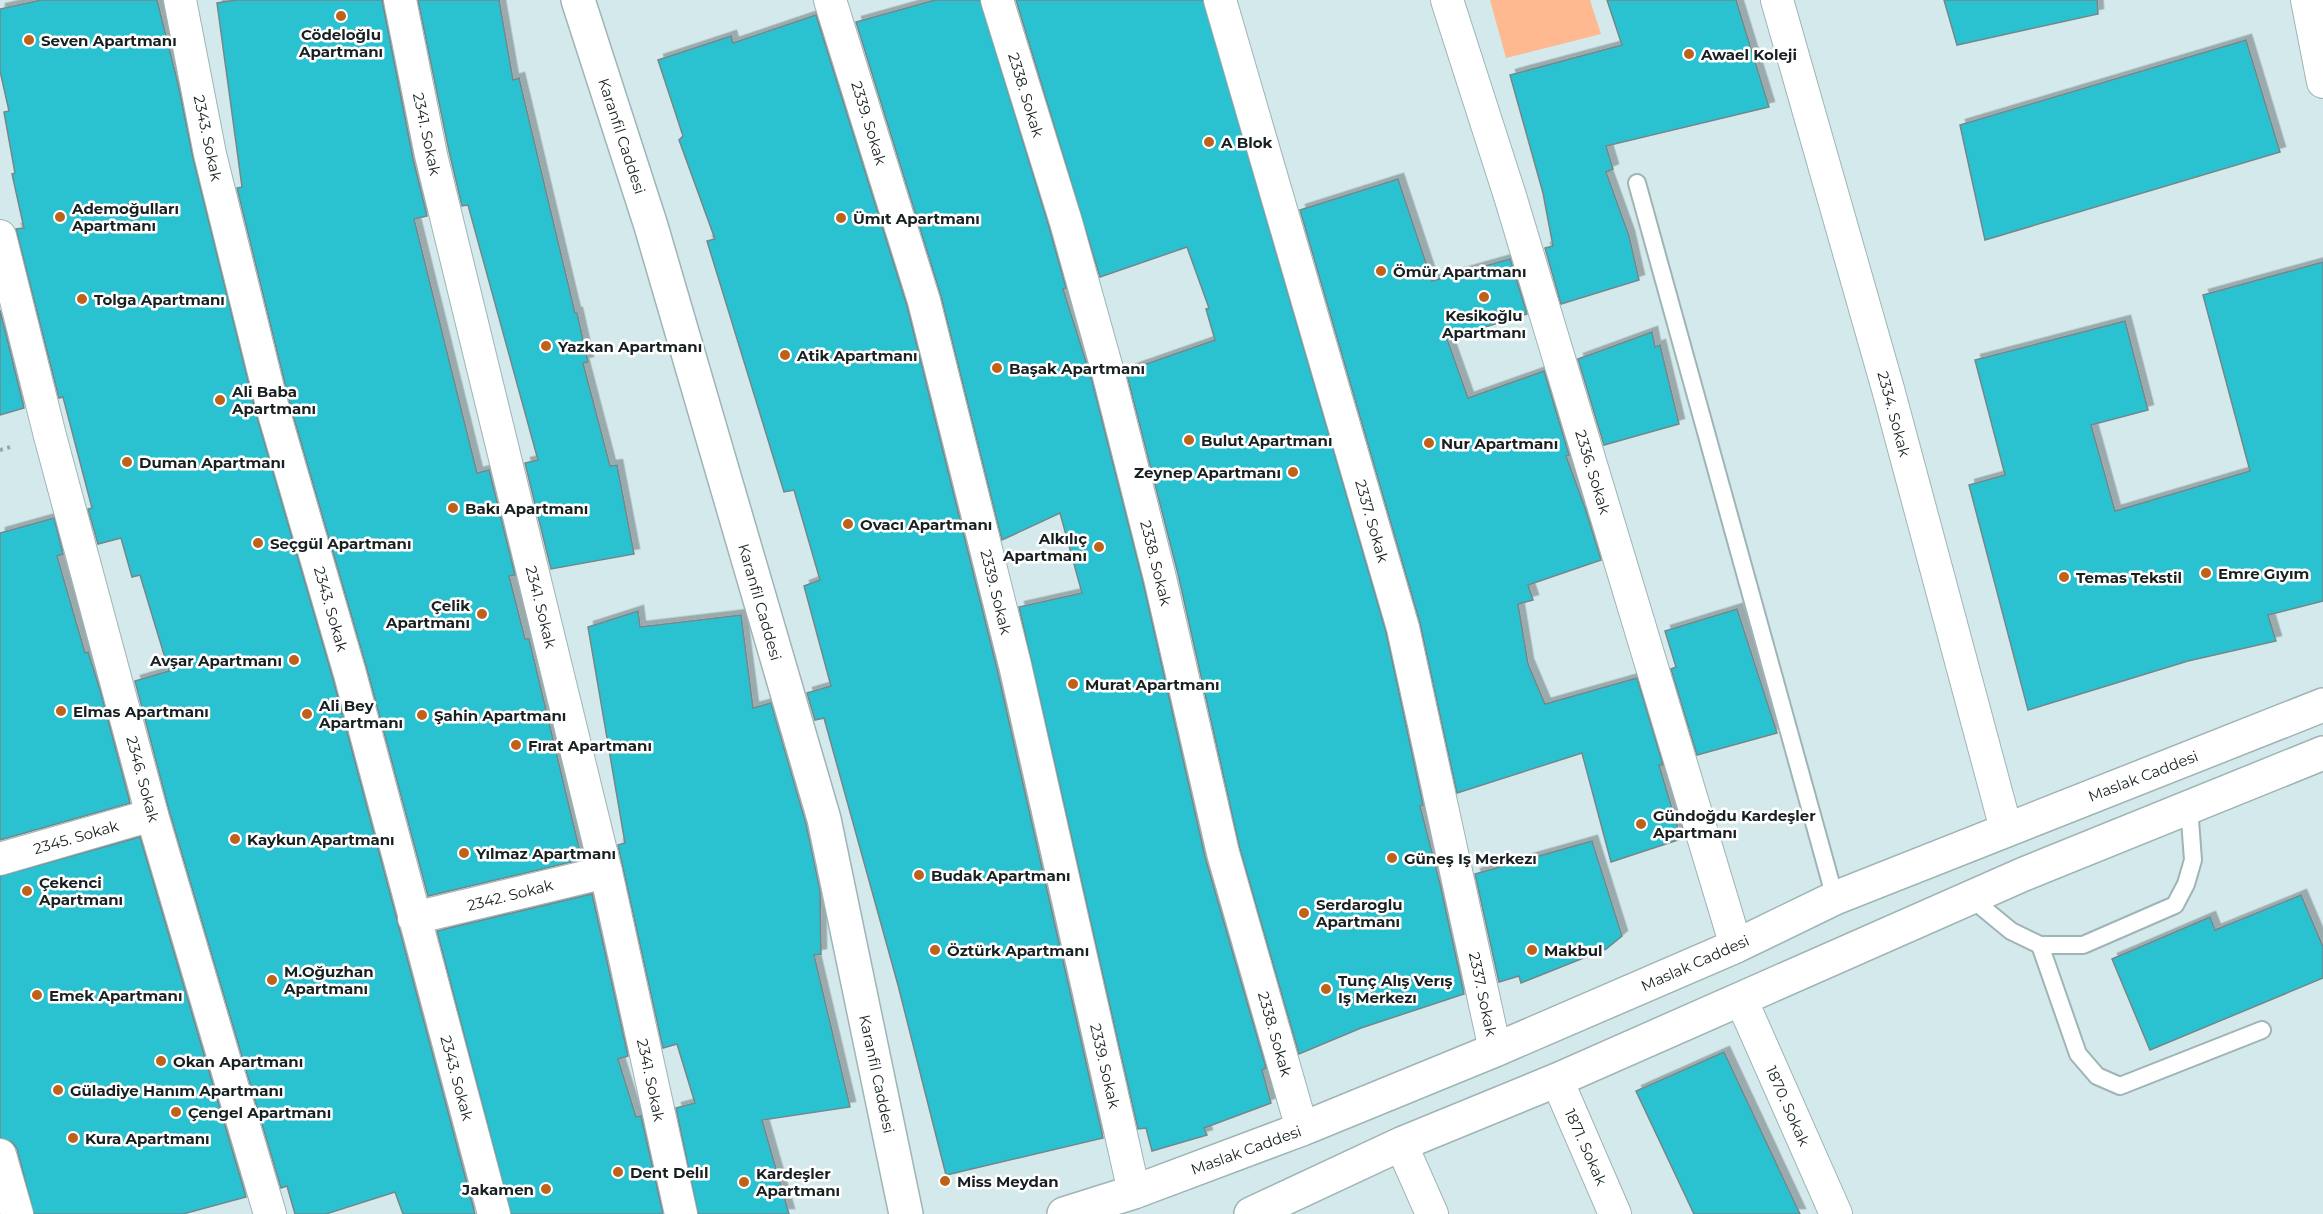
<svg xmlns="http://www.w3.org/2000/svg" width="2323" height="1214" viewBox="0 0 2323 1214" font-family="Montserrat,sans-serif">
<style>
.green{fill:#feb991}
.building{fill:#2cc2d1;stroke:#74878a;stroke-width:1.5;filter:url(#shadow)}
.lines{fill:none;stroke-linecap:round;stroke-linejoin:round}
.lane-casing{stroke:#9fb4b6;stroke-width:20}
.street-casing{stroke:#9fb4b6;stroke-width:34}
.secondary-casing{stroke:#9fb4b6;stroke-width:36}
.path{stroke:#96a6a9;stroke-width:4;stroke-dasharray:3 4.5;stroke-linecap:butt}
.lane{stroke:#fff;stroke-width:16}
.street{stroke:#fff;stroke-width:32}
.secondary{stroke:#fff;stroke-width:33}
.poi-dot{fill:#bf6118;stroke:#fff;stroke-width:2}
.labels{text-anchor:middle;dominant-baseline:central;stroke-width:5;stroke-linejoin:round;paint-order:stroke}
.poi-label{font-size:15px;font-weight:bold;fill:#182021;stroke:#fff;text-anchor:start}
.street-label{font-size:15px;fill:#182021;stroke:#fff}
</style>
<defs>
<filter id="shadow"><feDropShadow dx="5.5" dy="-5.5" stdDeviation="0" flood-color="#0004"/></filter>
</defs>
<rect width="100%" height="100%" fill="#d4e9ec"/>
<polygon class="green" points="1490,0 1590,0 1601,34 1506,58"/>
<g class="building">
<polygon points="41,0 157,0 178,84 193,158 257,417 333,679 475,1214 403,1214 395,1192 326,1214 295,1214 287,1186 281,1188 169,810 135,681 169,671 140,575 132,577 121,538 98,544 88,509 92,508 63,397 59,398 16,229 24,228 12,174 15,173 4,112 9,111 0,71 0,9"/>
<polygon points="236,0 382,0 413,159 427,216 414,219 477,473 489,470 515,575 509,576 525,639 529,639 580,852 583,852 584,859 428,896 367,669 291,408 237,188 242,187 217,3"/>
<polygon points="418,0 499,0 513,80 519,78 575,313 577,313 588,362 583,363 610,466 617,465 634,554 551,569 525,463 538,460 468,205 462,206 449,151"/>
<polygon points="935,0 980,0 1049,227 1066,288 1063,289 1092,381 1143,582 1205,857 1266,1068 1262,1070 1271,1103 1204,1128 1207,1135 1152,1151 1146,1128 1138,1129 1019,607 1082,593 1060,513 1002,540 941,296 856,22"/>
<polygon points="1016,0 1203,0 1386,632 1423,805 1420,806 1440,884 1464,994 1361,1028 1299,1054 1240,849 1178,574 1126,371 1215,340 1206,309 1209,308 1187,247 1100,277"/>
<polygon points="1607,0 1736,0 1769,107 1606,146 1613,169 1606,172 1629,236 1639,280 1561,304 1545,248 1553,246 1543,193 1510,75 1622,45"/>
<polygon points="1944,0 2097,0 2098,14 1957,45"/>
<polygon points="816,15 907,306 997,669 1103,1138 946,1175 898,985 824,718 815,720 807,693 831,686 804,586 820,580 794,490 784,492 707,241 715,239 679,140 683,136 658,60 731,36 733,43"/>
<polygon points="2246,40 2280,152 1985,240 1960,125"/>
<polygon points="1398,179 1432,281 1510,259 1527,314 1447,339 1468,398 1544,371 1569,455 1566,456 1585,508 1601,560 1528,585 1533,600 1518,604 1528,664 1545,704 1637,678 1663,765 1659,765 1681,839 1611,862 1582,753 1457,793 1420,623 1300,210"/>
<polygon points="2323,262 2323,601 2268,615 2276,641 2188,661 2028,710 1969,485 2005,475 1975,360 2125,321 2148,410 2091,425 2115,511 2250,471 2203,295"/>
<polygon points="0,310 24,408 0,415"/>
<polygon points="1652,332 1655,347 1660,345 1679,424 1604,445 1578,359"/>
<polygon points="54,518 63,554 57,556 85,653 88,652 100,690 130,803 0,840 0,533"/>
<polygon points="1737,609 1777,733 1697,755 1671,669 1676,667 1665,631"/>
<polygon points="638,611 640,627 741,615 753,708 771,703 806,824 820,890 821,954 814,955 850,1107 762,1120 789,1214 698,1214 676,1108 695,1103 677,1044 663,1048 618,845 625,843 588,627"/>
<polygon points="140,837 246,1197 183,1214 34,1214 17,1149 12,1142 0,1138 0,876"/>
<polygon points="1592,841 1622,936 1606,949 1521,983 1519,976 1499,982 1475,874"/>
<polygon points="592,894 628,1056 618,1059 636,1117 641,1116 663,1214 511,1214 437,931"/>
<polygon points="2301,895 2323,947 2323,978 2150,1050 2112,959 2210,917 2215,930"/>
<polygon points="1724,1052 1800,1214 1694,1214 1636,1091"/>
</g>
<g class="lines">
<defs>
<g id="lane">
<polyline points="1637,183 1835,898"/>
<polyline points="1971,898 2011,931 2040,945 2083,945 2175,905 2186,884 2193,860 2189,807"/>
<polyline points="2040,945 2078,1054 2097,1076 2120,1086 2262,1030"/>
</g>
<g id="street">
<polyline points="180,0 210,154 274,413 350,674 494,1214"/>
<polyline points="400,0 431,155 606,872 681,1214"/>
<polyline points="830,0 924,301 1015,665 1134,1192"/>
<polyline points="997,0 1066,222 1109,376 1160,578 1223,853 1302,1129"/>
<polyline points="1220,0 1403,628 1495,1050"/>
<polyline points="1447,0 1510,196 1736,946"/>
<polyline points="1777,0 1888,389 2006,829"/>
<polyline points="2307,0 2323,82"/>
<polyline points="0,236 50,436 152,815 270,1214"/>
<polyline points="0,859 152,815"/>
<polyline points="414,918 606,872"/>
<polyline points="1741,999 1836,1214"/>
<polyline points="1557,1080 1615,1214"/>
<polyline points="1401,1144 1432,1214"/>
<polyline points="0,1155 17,1214"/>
</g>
<g id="secondary">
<polyline points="578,0 651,226 824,819 906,1214"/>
<polyline points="1064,1214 1134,1192 1302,1129 1495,1050 1736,946 1835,898 2323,705"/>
<polyline points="1251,1214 1401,1144 1557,1080 2024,874 2323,753"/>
</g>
</defs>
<use href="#lane" class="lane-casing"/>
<use href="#street" class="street-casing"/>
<use href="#secondary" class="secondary-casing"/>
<polyline class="path" points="0,450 14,446"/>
<use href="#lane" class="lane"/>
<use href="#street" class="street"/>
<use href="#secondary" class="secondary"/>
</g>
<g class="poi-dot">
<circle cx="341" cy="16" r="6"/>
<circle cx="29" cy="40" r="6"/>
<circle cx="1689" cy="54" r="6"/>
<circle cx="1209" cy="142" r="6"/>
<circle cx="60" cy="217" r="6"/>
<circle cx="841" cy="218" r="6"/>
<circle cx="1381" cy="271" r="6"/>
<circle cx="1484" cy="297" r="6"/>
<circle cx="82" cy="299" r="6"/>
<circle cx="546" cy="346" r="6"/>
<circle cx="785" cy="355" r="6"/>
<circle cx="997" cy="368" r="6"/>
<circle cx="220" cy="400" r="6"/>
<circle cx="1189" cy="440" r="6"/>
<circle cx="1429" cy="443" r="6"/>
<circle cx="127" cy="462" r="6"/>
<circle cx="1293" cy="472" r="6"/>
<circle cx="453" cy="508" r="6"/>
<circle cx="848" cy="524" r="6"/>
<circle cx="258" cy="543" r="6"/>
<circle cx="1099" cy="547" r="6"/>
<circle cx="2206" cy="573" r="6"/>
<circle cx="2064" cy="577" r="6"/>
<circle cx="482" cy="614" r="6"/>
<circle cx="294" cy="660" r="6"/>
<circle cx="1073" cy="684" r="6"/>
<circle cx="61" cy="711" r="6"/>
<circle cx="307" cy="714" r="6"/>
<circle cx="422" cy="715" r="6"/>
<circle cx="516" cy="745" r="6"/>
<circle cx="1641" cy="824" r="6"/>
<circle cx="235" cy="839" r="6"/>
<circle cx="464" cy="853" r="6"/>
<circle cx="1392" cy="858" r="6"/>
<circle cx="919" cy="875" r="6"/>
<circle cx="27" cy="891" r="6"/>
<circle cx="1304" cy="913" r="6"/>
<circle cx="935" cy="950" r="6"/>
<circle cx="1532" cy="950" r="6"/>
<circle cx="272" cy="980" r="6"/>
<circle cx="1326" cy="989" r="6"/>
<circle cx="37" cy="995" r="6"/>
<circle cx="161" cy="1061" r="6"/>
<circle cx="58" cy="1090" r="6"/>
<circle cx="176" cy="1112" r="6"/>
<circle cx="73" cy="1138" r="6"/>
<circle cx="618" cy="1172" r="6"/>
<circle cx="945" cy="1181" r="6"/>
<circle cx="744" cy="1182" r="6"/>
<circle cx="546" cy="1189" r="6"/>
</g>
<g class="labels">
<g class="poi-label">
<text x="341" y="34" text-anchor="middle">Cödeloğlu<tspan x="341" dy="17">Apartmanı</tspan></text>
<text x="41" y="40">Seven Apartmanı</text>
<text x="1701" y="54">Awael Koleji</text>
<text x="1221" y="142">A Blok</text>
<text x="72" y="208">Ademoğulları<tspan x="72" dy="17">Apartmanı</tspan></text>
<text x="853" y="218">Ümıt Apartmanı</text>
<text x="1393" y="271">Ömür Apartmanı</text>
<text x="94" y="299">Tolga Apartmanı</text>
<text x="1484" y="315" text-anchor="middle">Kesikoğlu<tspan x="1484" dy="17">Apartmanı</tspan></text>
<text x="558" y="346">Yazkan Apartmanı</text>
<text x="797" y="355">Atik Apartmanı</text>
<text x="1009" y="368">Başak Apartmanı</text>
<text x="232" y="391">Ali Baba<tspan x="232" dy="17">Apartmanı</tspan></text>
<text x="1201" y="440">Bulut Apartmanı</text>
<text x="1441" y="443">Nur Apartmanı</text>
<text x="139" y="462">Duman Apartmanı</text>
<text x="1281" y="472" text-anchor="end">Zeynep Apartmanı</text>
<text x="465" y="508">Bakı Apartmanı</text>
<text x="860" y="524">Ovacı Apartmanı</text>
<text x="1087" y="538" text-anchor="end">Alkılıç<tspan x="1087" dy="17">Apartmanı</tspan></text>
<text x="270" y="543">Seçgül Apartmanı</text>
<text x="2218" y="573">Emre Gıyım</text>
<text x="2076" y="577">Temas Tekstil</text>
<text x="470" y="605" text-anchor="end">Çelik<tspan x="470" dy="17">Apartmanı</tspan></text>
<text x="282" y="660" text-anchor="end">Avşar Apartmanı</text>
<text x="1085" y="684">Murat Apartmanı</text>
<text x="319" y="705">Ali Bey<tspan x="319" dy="17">Apartmanı</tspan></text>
<text x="73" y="711">Elmas Apartmanı</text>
<text x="434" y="715">Şahin Apartmanı</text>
<text x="528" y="745">Fırat Apartmanı</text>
<text x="1653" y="815">Gündoğdu Kardeşler<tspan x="1653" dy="17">Apartmanı</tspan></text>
<text x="247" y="839">Kaykun Apartmanı</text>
<text x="476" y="853">Yılmaz Apartmanı</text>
<text x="1404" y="858">Güneş Iş Merkezı</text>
<text x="931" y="875">Budak Apartmanı</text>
<text x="39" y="882">Çekenci<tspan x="39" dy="17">Apartmanı</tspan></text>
<text x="1316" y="904">Serdaroglu<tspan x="1316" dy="17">Apartmanı</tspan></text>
<text x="947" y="950">Öztürk Apartmanı</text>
<text x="1544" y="950">Makbul</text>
<text x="284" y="971">M.Oğuzhan<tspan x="284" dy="17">Apartmanı</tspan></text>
<text x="1338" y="980">Tunç Alış Verış<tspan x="1338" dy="17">Iş Merkezı</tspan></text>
<text x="49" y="995">Emek Apartmanı</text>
<text x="173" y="1061">Okan Apartmanı</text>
<text x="70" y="1090">Güladiye Hanım Apartmanı</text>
<text x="188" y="1112">Çengel Apartmanı</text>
<text x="85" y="1138">Kura Apartmanı</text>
<text x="630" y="1172">Dent Delıl</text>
<text x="756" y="1173">Kardeşler<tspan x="756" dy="17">Apartmanı</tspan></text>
<text x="957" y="1181">Miss Meydan</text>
<text x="534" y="1189" text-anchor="end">Jakamen</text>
</g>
<g class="street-label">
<text transform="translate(1026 95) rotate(73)">2338. Sokak</text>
<text transform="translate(869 123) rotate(73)">2339. Sokak</text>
<text transform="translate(427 134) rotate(78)">2341. Sokak</text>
<text transform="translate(622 136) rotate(72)">Karanfil Caddesi</text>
<text transform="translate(208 138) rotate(78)">2343. Sokak</text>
<text transform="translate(1894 414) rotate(75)">2334. Sokak</text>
<text transform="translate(1593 472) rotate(73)">2336. Sokak</text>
<text transform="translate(1372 521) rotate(74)">2337. Sokak</text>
<text transform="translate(1156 563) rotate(76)">2338. Sokak</text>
<text transform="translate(996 592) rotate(76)">2339. Sokak</text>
<text transform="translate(760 602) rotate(74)">Karanfil Caddesi</text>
<text transform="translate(541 607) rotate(76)">2341. Sokak</text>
<text transform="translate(331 609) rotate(74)">2343. Sokak</text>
<text transform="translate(2143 776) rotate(-21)">Maslak Caddesi</text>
<text transform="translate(143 779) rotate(75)">2346. Sokak</text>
<text transform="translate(76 837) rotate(-16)">2345. Sokak</text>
<text transform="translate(510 895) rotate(-14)">2342. Sokak</text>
<text transform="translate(1695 963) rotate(-24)">Maslak Caddesi</text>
<text transform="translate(1483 994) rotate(78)">2337. Sokak</text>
<text transform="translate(1275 1034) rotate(74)">2338. Sokak</text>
<text transform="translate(1105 1066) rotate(77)">2339. Sokak</text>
<text transform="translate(877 1074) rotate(78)">Karanfil Caddesi</text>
<text transform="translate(457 1078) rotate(75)">2343. Sokak</text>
<text transform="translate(651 1080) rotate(78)">2341. Sokak</text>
<text transform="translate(1788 1106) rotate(66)">1870. Sokak</text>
<text transform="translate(1586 1147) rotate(66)">1871. Sokak</text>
<text transform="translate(1246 1150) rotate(-20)">Maslak Caddesi</text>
</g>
</g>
</svg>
